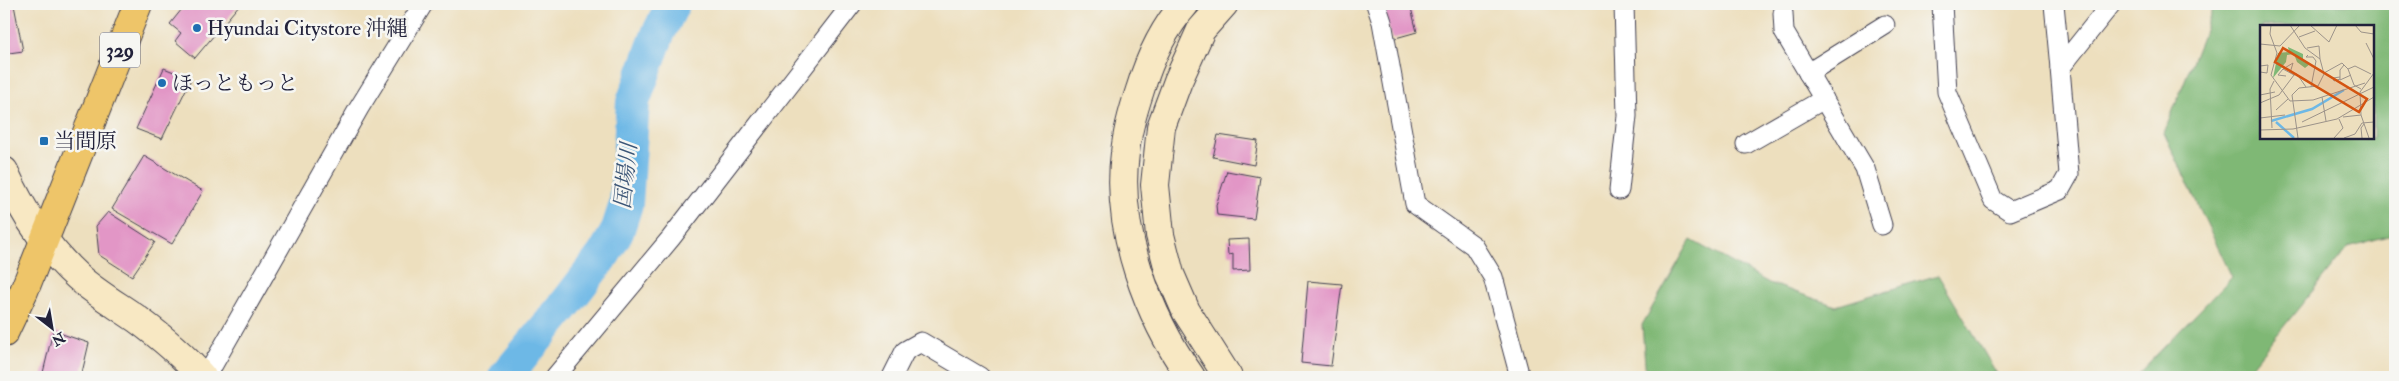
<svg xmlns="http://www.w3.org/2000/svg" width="2399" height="381" viewBox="0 0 2399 381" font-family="'IM FELL Double Pica','Noto Serif JP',serif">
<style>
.forest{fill:#7fb875;stroke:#506d58;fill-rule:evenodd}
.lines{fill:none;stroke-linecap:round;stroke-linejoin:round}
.river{stroke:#6db8e6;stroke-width:34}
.building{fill:#e296c6}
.street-casing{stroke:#403e4f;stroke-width:21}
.secondary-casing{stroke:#403e4f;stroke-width:30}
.highway-casing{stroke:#403e4f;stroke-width:30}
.street{stroke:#fff;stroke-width:19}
.secondary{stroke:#f8e8c3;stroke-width:28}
.highway{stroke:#eec569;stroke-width:28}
.poi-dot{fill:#1f6fb2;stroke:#f6f6f2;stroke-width:2}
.labels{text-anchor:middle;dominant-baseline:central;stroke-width:5;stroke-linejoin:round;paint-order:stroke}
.shield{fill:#f6f6f2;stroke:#626272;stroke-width:1}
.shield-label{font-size:20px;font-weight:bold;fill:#22223b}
.poi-label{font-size:21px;fill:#22223b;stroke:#f6f6f2;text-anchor:start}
.water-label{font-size:22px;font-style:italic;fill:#3c5677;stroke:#f6f6f2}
.inset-river{fill:none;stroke:#6db8e6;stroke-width:2.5}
.inset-road{fill:none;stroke:#9c938a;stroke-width:1}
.view{fill:#d45411;fill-opacity:0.15;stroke:#d45411;stroke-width:2.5}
.inset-edge{fill:none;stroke:#22223b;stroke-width:2.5}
</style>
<rect width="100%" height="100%" fill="#f6f6f2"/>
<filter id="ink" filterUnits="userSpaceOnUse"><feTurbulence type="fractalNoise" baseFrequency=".02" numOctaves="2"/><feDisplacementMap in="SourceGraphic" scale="10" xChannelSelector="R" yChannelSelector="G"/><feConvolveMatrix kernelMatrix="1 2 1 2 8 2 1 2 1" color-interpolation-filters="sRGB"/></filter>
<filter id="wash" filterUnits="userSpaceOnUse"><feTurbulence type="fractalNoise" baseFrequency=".0096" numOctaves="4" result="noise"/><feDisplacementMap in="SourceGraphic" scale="20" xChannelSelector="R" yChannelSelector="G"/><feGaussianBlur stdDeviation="1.12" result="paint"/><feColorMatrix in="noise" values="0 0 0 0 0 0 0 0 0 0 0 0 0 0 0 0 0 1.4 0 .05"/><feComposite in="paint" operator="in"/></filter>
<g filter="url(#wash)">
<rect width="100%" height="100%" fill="#eddfbe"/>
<g class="forest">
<path d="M2215,4h180v230l-47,13 -105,130h-108l97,-100 -68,-144zM2262,26h111v112h-111z"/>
<polygon points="1691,240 1769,283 1836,306 1938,275 1997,374 2007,377 1646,377 1642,325"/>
</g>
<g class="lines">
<polyline class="river" points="505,377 568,301 604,254 617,232 626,204 633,102 658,34 673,4"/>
</g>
<g id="blocks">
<g class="building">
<polygon points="186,4 240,4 195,58 175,41 181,33 170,24"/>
<polygon points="1381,4 1410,4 1417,32 1392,39"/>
<polygon points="14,5 23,51 9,53 4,32 4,6"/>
<polygon points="164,68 191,79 162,139 136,129"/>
<polygon points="1218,135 1258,141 1254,165 1213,157"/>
<polygon points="144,156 203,191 172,244 112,209"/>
<polygon points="1227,171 1260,177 1254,219 1217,215 1216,205"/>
<polygon points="108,212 155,242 132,276 99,255 96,226"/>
<polygon points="1249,239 1250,270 1233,271 1233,254 1228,255 1227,240"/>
<polygon points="1308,281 1342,284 1331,366 1301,363"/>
<polygon points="53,331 89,343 81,377 42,377"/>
</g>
</g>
</g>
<g filter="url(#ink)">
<use href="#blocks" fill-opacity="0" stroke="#403e4f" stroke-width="1"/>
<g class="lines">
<defs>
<g id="street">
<polyline points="1376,4 1382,22 1415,204 1474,246 1493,277 1520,377"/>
<polyline points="1942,4 1947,92 1993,200 2010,211 2060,190 2069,174 2060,68 2111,4"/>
<polyline points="2054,4 2060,68"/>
<polyline points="1783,13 1784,32 1865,169 1882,225"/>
<polyline points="1808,73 1885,25"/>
<polyline points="1746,144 1824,99"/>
<polyline points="1619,190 1627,116 1624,4"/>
<polyline points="206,377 359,108 423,4"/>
<polyline points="555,377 671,238 852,4"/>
<polyline points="892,377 905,351 921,342 980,377"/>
</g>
<g id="secondary">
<path d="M1185,4c-21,24 -36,56 -45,86 -7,21 -13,42 -15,63 -10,76 23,163 66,224"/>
<polyline points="1224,4 1201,30 1178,81 1161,127 1155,185 1160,235 1170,274 1186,311 1228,377"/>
<path d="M4,171c17,38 42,77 74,106 18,16 39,28 59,42 23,17 46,36 65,58"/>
</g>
<polyline id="highway" points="4,333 24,291 138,4"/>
</defs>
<use href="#street" class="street-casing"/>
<use href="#secondary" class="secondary-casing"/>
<use href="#highway" class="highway-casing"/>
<use href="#street" class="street"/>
<use href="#secondary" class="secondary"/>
<use href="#highway" class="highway"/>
</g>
</g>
<g class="poi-dot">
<circle cx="197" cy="28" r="5"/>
<circle cx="162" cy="83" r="5"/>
<rect x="39" y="136" width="10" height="10" rx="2.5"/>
</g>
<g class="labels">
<rect class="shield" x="100" y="32.5" width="40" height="35" rx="4"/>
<g class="shield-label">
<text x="120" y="50">329</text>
</g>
<g class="poi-label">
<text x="207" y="28">Hyundai Citystore 沖縄</text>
<text x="172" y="83">ほっともっと</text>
<text x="54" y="141">当間原</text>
</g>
<g class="water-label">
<text transform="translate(626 176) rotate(-84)">国場川</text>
</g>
</g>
<g transform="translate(2260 25)">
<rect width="114" height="114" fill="#eddfbe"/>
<path d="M28,22l15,7v5l7,5 -5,4 -8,-6 -3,-8 -7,1 -1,7 -13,16 5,-25 11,-1z" fill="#7fb875"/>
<path class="inset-river" d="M11,96l41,-12 32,-19M16,97l18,16"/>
<path class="inset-road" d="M11,0l-1,9 7,19 -6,22 19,26 23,-1 52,-17M30,0l15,23 15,11 4,15 -6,12 -19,2 -7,7 6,43M50,0l19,17 8,-17M95,0l6,7 13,2M39,12l16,-6M106,18l8,16M0,19l20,2 20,-21M47,23l12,-2 1,13M48,30l-2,2h7l3,4 -5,26M84,40l-4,5v10l11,-5M0,41l8,-1 -1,8 -7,-1M23,44l10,-6 -3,10M88,44l7,-3 16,8M64,48l18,-10 6,6 6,16 7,4M26,51l-8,-1 5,-6 11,6M80,54l-6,2 -1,-3 7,-1M0,70l15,-3M62,72l4,24M0,78l19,-8 15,-20 3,-1 9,13M16,85l12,-11M83,92l18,-2M0,93l25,-3M42,97l72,-35M12,103l-2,-39 4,-8M0,105l33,-1 44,-10 37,-22M74,113l9,-10 -4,-9M84,113l11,-4 7,-11 12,-1M102,113l-1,-10 3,-4M109,113l-8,-23 -1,-23 14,-19"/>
<path class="view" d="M23,23l84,51 -8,13 -84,-50z"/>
<rect width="114" height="114" class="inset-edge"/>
</g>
<rect width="2399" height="381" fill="none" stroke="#f6f6f2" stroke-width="20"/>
<g transform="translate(52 328) rotate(149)" stroke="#f6f6f2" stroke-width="4" paint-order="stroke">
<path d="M0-4L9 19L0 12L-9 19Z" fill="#22223b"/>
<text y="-8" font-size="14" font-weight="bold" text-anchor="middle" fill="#22223b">N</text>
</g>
</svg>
